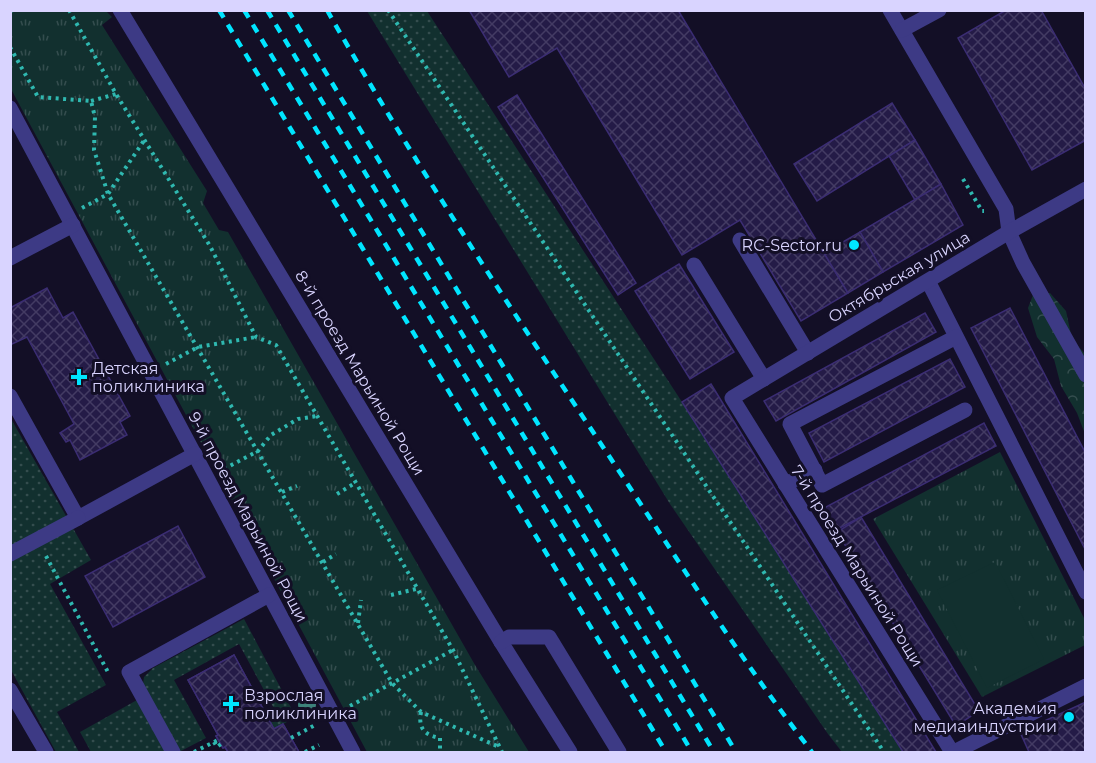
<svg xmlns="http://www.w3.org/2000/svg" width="1096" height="763" viewBox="0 0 1096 763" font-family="Montserrat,sans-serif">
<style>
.grass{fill:url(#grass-dots)}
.forest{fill:url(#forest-crowns)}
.park{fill:url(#park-tufts)}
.pitch{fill:#12302f}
.building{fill:url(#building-cross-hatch);stroke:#3b2d73;stroke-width:1.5}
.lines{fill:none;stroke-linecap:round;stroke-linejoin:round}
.path{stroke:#2fb8b0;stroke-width:4;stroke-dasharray:3 4.5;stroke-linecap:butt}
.minor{stroke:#3d3a85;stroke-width:15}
.rail{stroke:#00e5ff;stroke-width:4.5;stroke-dasharray:9 8;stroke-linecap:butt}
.tree{fill:#3d827b}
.poi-dot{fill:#00e5ff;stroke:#130f26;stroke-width:2}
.labels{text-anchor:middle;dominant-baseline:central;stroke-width:6;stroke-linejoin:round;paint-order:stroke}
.poi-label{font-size:16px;fill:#d9d4ff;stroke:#130f26;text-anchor:end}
.street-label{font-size:16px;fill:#d9d4ff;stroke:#130f26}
</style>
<defs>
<pattern id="grass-dots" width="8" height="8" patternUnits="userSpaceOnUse" patternTransform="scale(1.5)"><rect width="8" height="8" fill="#12302f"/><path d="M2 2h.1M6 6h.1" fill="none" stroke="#344d4e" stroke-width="1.8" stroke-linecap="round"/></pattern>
<pattern id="forest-crowns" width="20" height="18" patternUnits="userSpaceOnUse" patternTransform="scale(1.5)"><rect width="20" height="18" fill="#12302f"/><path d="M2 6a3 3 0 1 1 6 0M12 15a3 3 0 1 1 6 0" fill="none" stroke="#344d4e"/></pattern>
<pattern id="park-tufts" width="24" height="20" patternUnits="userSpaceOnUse" patternTransform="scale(1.5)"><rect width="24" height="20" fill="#12302f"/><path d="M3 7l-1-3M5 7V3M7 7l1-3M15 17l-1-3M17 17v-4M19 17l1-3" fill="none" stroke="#344d4e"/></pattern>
<pattern id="building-cross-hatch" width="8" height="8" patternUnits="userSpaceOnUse" patternTransform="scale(1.5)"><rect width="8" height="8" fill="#241b47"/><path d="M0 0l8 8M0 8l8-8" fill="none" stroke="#433b63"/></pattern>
</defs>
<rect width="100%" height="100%" fill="#130f26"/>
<g class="grass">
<polygon points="367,11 427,11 682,402 903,752 842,752 828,734 670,504"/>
<polygon points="10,417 91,560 50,584 106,685 57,712 79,752 56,752 11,670"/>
<polygon points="244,619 296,717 274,729 269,719 277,714 239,644 174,680 206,738 179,752 143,684 144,677 153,668"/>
<polygon points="137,700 165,752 91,752 80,732"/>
</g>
<polygon class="forest" points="1050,293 1066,311 1072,339 1085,354 1085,434 1077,413 1061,386 1054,359 1037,337 1028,308 1033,295"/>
<g class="park">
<polygon points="10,11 106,11 112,17 102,25 207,191 203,203 219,230 228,232 475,665 529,752 367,752 11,89"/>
<polygon points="1000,452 1085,620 1085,645 982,697 873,519"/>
</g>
<polygon class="pitch" points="995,562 1044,659 987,688 937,590"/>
<g class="building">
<polygon points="469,10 678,10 848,293 801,321 740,220 682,255 557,48 509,77"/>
<polygon points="1006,10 1041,10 1086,90 1086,140 1032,170 958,38"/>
<polygon points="517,95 636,283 618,295 498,107"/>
<polygon points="892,103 915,140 817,201 794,164"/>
<polygon points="915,140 941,184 915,200 889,156"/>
<polygon points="941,184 963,225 883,272 860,232"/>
<polygon points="860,232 883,272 848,293 824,253"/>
<polygon points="679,264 734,352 690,379 635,291"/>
<polygon points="47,288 63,318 73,312 130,416 120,422 127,435 80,460 70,440 66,442 60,433 74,424 27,337 12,344 10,341 10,308"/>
<polygon points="1010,308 1086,454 1086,551 971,328"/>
<polygon points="925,313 936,332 776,421 764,401"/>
<polygon points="950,359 965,387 824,462 809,433"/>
<polygon points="711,384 936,752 903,752 682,402"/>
<polygon points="984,423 996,446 836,530 824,508"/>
<polygon points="861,517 979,711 956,726 837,532"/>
<polygon points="178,526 205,577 113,627 85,576"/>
<polygon points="234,655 274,729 283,724 299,752 228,752 225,747 223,748 216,736 218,735 188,680"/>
<polygon points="234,655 274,729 283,724 299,752 228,752 225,747 223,748 216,736 218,735 188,680"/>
<polygon points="1086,702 1086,752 1029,752 1020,732"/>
</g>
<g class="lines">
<g class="path">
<polyline points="69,10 116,94 210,246 256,337 276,345 453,650 502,752"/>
<polyline points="388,10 884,752"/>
<polyline points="10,11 13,10"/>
<polyline points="10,47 38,97 91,101 95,117 94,150 108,194 392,683 421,712 499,747"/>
<polyline points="91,101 116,94"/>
<polyline points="963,179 982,211 984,211"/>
<polyline points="82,208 108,194 145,139"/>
<polyline points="166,364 198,347 256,337"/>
<polyline points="224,469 258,451 271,435 298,419 317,416"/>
<polyline points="282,492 297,486"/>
<polyline points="337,494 355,483"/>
<polyline points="46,556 109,674"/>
<polyline points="323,562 336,554"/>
<polyline points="391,595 416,589"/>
<polyline points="358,623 361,600"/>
<polyline points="350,706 453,650"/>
<path d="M421,712c-3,16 3,23 19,26v14"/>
<polyline points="291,738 317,724"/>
<polyline points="214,742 217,747 221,744"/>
<polyline points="194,752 218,740"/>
<polyline points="305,752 319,745"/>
</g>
<g class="minor">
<polyline points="120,10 501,642 570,752"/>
<polyline points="890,10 1006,209 1009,232 1023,263 1086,375"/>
<polyline points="902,30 939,10"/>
<polyline points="10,108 353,752"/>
<polyline points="740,240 808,353"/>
<polyline points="10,258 73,225"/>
<polyline points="694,265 764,379"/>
<polyline points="928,281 1086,592"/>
<polyline points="956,337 790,424 822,485 965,410"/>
<polyline points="10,396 78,518 195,454"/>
<polyline points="785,484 815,470"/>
<polyline points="10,554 78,518"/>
<polyline points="501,642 509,637 549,637 619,752"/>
<polyline points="10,690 46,752"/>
<polyline points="173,752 129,672 269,595"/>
<polyline points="952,752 732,398 1009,232 1086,189"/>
<polyline points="954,752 1086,686"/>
</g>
<g class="rail">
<polyline points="219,10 666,752"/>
<polyline points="244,10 692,752"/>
<polyline points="267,10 714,752"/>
<polyline points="288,10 736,752"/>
<path d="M327,10c86,151 182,296 278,440 68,102 133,206 207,302"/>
</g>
</g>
<circle class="tree" cx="307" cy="705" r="9"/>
<g class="poi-dot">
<circle cx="854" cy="245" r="6"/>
<path d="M76 368h6v6h6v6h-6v6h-6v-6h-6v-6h6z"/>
<path d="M228 695h6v6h6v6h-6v6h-6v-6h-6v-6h6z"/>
<circle cx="1069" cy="717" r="6"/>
</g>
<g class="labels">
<g class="poi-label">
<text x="842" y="245">RC-Sector.ru</text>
<text x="92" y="368" text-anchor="start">Детская<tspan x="92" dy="18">поликлиника</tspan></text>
<text x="244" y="695" text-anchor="start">Взрослая<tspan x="244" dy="18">поликлиника</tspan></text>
<text x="1057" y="708">Академия<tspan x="1057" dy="18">медиаиндустрии</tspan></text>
</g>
<g class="street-label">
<text transform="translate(899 277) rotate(-31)">Октябрьская улица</text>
<text transform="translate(360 373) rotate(59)">8-й проезд Марьиной Рощи</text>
<text transform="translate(248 517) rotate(62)">9-й проезд Марьиной Рощи</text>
<text transform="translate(857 566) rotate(58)">7-й проезд Марьиной Рощи</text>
</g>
</g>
<rect width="1096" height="763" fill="none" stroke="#d9d4ff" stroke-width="24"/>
</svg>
